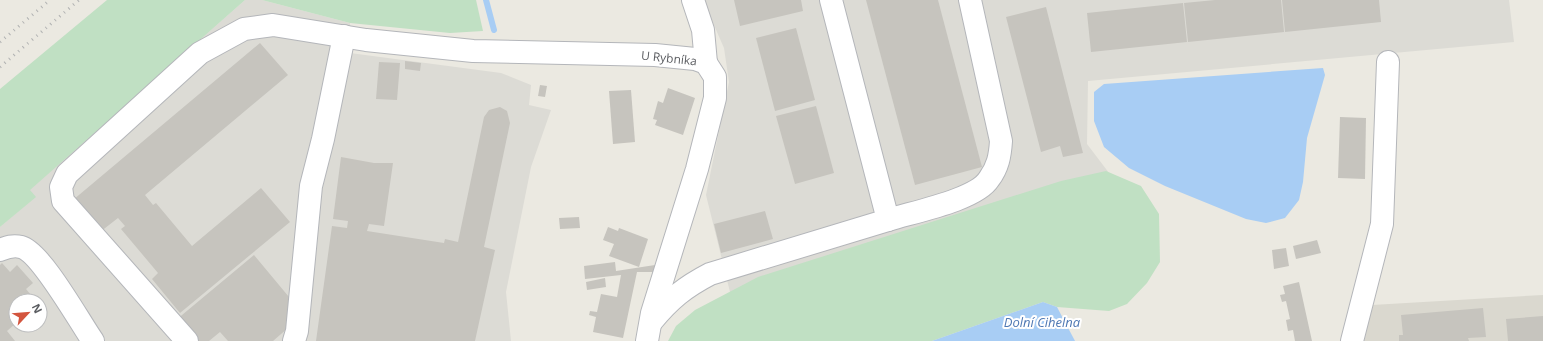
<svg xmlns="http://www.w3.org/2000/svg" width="1543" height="341" viewBox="0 0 1543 341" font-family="'Open Sans',sans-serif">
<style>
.industrial{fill:#dcdbd5;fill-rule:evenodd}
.education{fill:#dad8cf}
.green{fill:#c0e0c3}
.water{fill:#a8cdf4}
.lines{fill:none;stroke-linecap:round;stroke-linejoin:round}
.stream{stroke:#a8cdf4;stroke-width:6}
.building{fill:#c6c4be}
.minor-casing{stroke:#b4b6ba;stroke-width:24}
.minor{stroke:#fff;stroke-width:22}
.rail{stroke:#b1b2b2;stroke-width:3;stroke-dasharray:1 5;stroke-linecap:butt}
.labels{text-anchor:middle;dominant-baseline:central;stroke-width:4;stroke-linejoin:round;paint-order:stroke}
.street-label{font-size:12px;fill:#5a5c60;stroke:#fff}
.water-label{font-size:13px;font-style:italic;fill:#4e78b3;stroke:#fff}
</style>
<rect width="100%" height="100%" fill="#ebe9e1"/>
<g class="industrial">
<path d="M245,0h17l88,23v30l151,20 30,12 -2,20 22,5 -20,57 -25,125 5,49h-511v-114l35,-30 -6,-7zM16,301h24v24h-24z"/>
<polygon points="703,0 1509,0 1514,42 1088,81 1087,144 1122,190 731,296 706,195 729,82 724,48"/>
</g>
<polygon class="education" points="1543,295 1543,341 1363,341 1372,305"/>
<g class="green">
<polygon points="107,0 245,0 30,190 36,197 0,227 0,89"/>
<polygon points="262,0 476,0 483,31 450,33 350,23"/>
<polygon points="1106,171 1141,186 1159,214 1160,262 1147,283 1127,304 1109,311 1057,307 1043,302 932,341 668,341 676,326 695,310 758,277 1061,181"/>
</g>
<g class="water">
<polygon points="1323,68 1325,75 1307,138 1303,182 1299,200 1285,218 1266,223 1246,219 1165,186 1129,168 1104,147 1094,121 1094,92 1104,84"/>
<polygon points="1043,302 1057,307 1075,341 932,341"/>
</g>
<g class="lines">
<polyline class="stream" points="486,0 494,30"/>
</g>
<g class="building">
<polygon points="734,0 801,0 803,11 740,26"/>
<polygon points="866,0 938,0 982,167 915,185"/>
<polygon points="1215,0 1281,0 1284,32 1188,42 1184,3"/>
<polygon points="1282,0 1379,0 1381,22 1285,32"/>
<polygon points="1183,3 1187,42 1091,52 1087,13"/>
<polygon points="1046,7 1083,153 1063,157 1060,146 1041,152 1006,17"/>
<polygon points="796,28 815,100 775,111 756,38"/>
<polygon points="260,43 288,75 145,195 153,205 156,203 192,246 261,188 290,222 180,313 152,279 158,273 121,229 125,226 118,218 100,232 73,200"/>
<polygon points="405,61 421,63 420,71 405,69"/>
<polygon points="379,62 400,63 397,100 376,99"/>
<polygon points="540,85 547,86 545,97 538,96"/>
<polygon points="668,88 695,98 683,135 655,125 657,120 653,119 658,101 663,103"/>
<polygon points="631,90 635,142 613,144 609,91"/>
<polygon points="816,106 834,173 795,184 776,116"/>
<polygon points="500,107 507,111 510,123 484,247 495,250 475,341 316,341 332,226 347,228 348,221 333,219 341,157 374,163 393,163 384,226 369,224 367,231 444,243 445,239 458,242 484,117 489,110"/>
<polygon points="1340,117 1366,118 1365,179 1338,178"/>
<polygon points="765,211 773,239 721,253 714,224"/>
<polygon points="579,217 580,228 560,229 559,218"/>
<polygon points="608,227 618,231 619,228 648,239 639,267 609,256 614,244 603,240"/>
<polygon points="1317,240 1321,253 1296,259 1293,246"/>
<polygon points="1286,248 1289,266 1274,269 1272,250"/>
<polygon points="254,255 294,303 288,328 273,341 228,341 220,332 209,341 193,341 176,320"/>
<polygon points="615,262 616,271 655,265 653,272 637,272 623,338 593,332 596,317 589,315 590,311 597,312 601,294 617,297 621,275 585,279 584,266"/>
<polygon points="2,263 10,272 17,265 33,283 26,289 36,301 16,301 16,323 7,331 15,341 0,341 0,265"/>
<polygon points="605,278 606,287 587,290 586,282"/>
<polygon points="1299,282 1312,341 1295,341 1293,330 1288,331 1286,320 1290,319 1286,301 1282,302 1280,295 1285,294 1283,286"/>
<polygon points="1483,308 1486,337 1468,338 1469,341 1399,341 1399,335 1403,335 1401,315"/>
<polygon points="1543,316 1543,341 1508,341 1506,319"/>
</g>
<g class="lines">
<defs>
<g id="minor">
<polyline points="693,0 703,30 706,63"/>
<path d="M888,220c25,-8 88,-20 101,-41 9,-12 11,-23 12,-38l-31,-141"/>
<path d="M0,250c7,-3 13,-5 21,-3 20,5 58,74 72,94"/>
<path d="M652,321c18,-22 33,-34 58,-47l178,-54 -57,-220"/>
<polyline points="187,341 63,201 61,187 67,174 200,53 244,29 273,25 366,40 473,51 655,55 695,59 706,63 715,77 715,98 697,169 652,313 647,341"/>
<polyline points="294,341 297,331 311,186 323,139 344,36"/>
<polyline points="1352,341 1382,224 1388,62"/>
</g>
</defs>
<use href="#minor" class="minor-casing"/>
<use href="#minor" class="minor"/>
<g class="rail">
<polyline points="0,42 50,0"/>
<polyline points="0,67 79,0"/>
</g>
</g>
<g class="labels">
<g class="street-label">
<text transform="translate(669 58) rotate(6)">U Rybníka</text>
</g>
<g class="water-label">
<text x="1042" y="322">Dolní Cihelna</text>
</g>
</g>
<g transform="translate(28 313) rotate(64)"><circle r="19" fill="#ffffff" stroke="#bdbebf"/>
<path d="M0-3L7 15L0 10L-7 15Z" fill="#d3553e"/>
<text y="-6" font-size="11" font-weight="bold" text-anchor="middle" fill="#5a5c60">N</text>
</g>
</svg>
